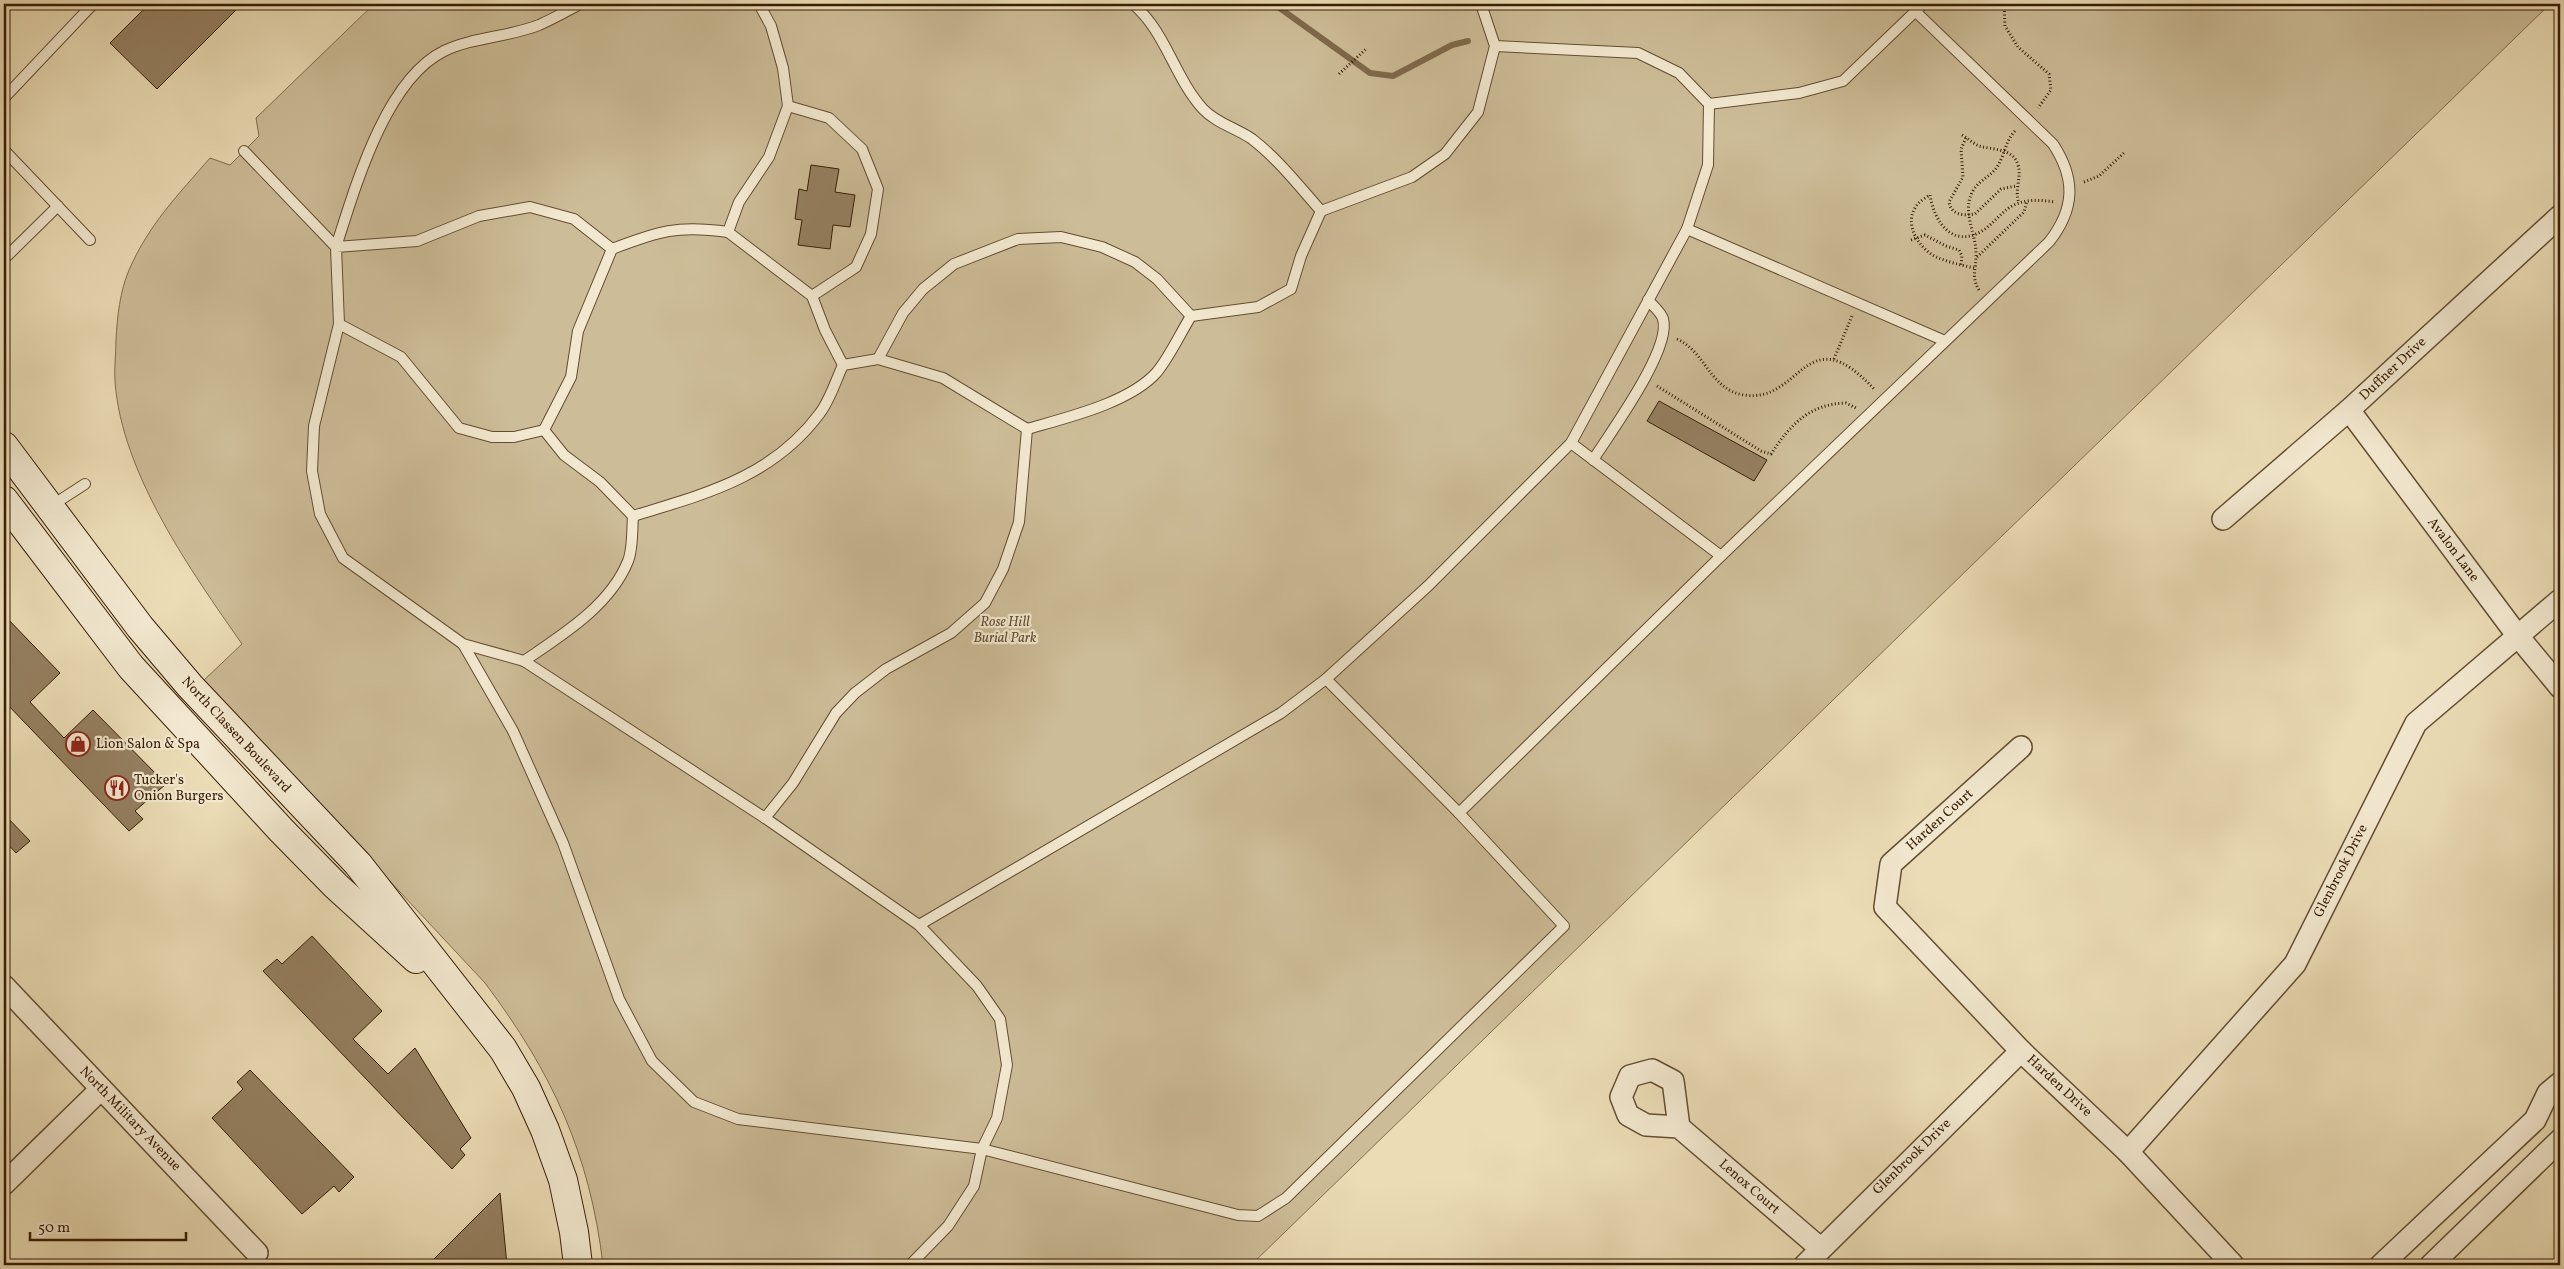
<svg xmlns="http://www.w3.org/2000/svg" width="2564" height="1269" viewBox="0 0 2564 1269" font-family="Vollkorn,serif">
<style>
.green{fill:#ccbc97;stroke:#826c4e}
.lines{fill:none;stroke-linecap:round;stroke-linejoin:round}
.stream{stroke:#7e694b;stroke-width:6}
.building{fill:#958061;stroke:#371d05}
.lane-casing{stroke:#644d31;stroke-width:12}
.street-casing{stroke:#644d31;stroke-width:24}
.secondary-casing{stroke:#371d05;stroke-width:30}
.path{stroke:#371d05;stroke-width:3;stroke-dasharray:1 2.5;stroke-linecap:butt}
.lane{stroke:#f2e8cf;stroke-width:10}
.street{stroke:#f2e8cf;stroke-width:21}
.secondary{stroke:#f2e8cf;stroke-width:28}
.labels{text-anchor:middle;dominant-baseline:central;stroke-width:4.5;stroke-linejoin:round;paint-order:stroke}
.street-label{font-size:14px;fill:#371d05;stroke:#f2e8cf}
.park-label{font-size:14px;font-style:italic;fill:#644d31;stroke:#f2e8cf}
.poi-label{font-size:14px;fill:#371d05;stroke:#f2e8cf;text-anchor:start}
</style>
<rect width="100%" height="100%" fill="#ebdcb5"/>
<filter id="stains"><feTurbulence type="fractalNoise" baseFrequency=".004" numOctaves="4"/><feColorMatrix values="0 0 0 0 .2 0 0 0 0 .09 0 0 0 0 .02 0 0 0 .5 -.17"/></filter>
<radialGradient id="worn" r=".72"><stop offset=".6" stop-color="#630" stop-opacity="0"/><stop offset="1" stop-color="#630" stop-opacity=".3"/></radialGradient>
<path class="green" d="M374,4h2176l-1299,1261h-648c-13,-111 -51,-193 -118,-282l-282,-302 39,-37c-51,-73 -120,-170 -127,-262 -1,-14 1,-28 1,-42 1,-22 4,-49 13,-70 20,-46 49,-75 81,-112l20,7 29,-29 -3,-18z"/>
<g class="lines">
<polyline class="stream" points="1274,4 1370,73 1393,76 1452,45 1468,41"/>
</g>
<g class="building">
<polygon points="149,4 242,4 157,89 110,43"/>
<polygon points="811,165 839,169 835,192 855,195 850,227 833,225 830,249 798,245 802,220 795,219 799,189 807,191"/>
<polygon points="1659,401 1767,460 1754,481 1647,421"/>
<polygon points="4,615 60,673 30,702 64,738 93,710 166,784 135,811 143,819 129,831 4,701"/>
<polygon points="4,814 30,841 16,853 4,840"/>
<polygon points="312,936 382,1011 353,1039 388,1074 415,1048 471,1138 460,1149 465,1155 452,1169 263,971 277,959 282,964"/>
<polygon points="250,1070 354,1177 339,1192 334,1186 302,1214 212,1118 243,1089 237,1082"/>
<polygon points="500,1193 507,1265 428,1265"/>
</g>
<g class="lines">
<defs>
<g id="lane">
<path d="M1133,4c33,28 41,73 70,105 13,14 33,19 49,30 26,20 47,47 69,72l91,-34 33,-23 33,-42 17,-66 -14,-42"/>
<polyline points="4,98 93,4"/>
<polyline points="1709,104 1799,93 1843,81 1923,4"/>
<polyline points="788,106 829,118 862,149 878,189 871,234 856,267 812,296"/>
<polyline points="4,150 90,240"/>
<path d="M244,151l92,96c19,-59 49,-167 108,-196 29,-14 65,-14 95,-26 14,-6 28,-14 41,-21"/>
<polyline points="1687,229 1945,341"/>
<polyline points="728,232 812,296 825,330 843,365 878,359 943,378 1027,429 1019,522 1003,569 985,603 951,633 886,669 855,693 836,713 793,783 765,818"/>
<polyline points="612,249 574,219 530,207 479,216 417,241 336,247 339,324 314,426 312,471 320,514 343,558 463,644 524,661 765,818 919,925 977,986 1000,1019 1007,1065 997,1118 982,1149 974,1186 948,1226 910,1265"/>
<polyline points="4,259 58,206"/>
<polyline points="339,324 401,357 459,428 492,437 514,437 544,430"/>
<polyline points="878,359 903,313 923,289 954,264 1018,239 1061,237 1102,247 1135,262 1157,279 1191,316 1258,307 1291,289 1301,256 1321,211"/>
<path d="M1027,429c38,-11 103,-26 130,-57 13,-16 23,-38 34,-56"/>
<path d="M544,430l27,-53 7,-46 34,-82c47,-18 65,-24 116,-17l11,-30 30,-45 19,-51 -5,-38 -12,-42 -12,-22"/>
<polyline points="1571,443 1721,556"/>
<path d="M1593,460c17,-27 79,-111 70,-141 -2,-7 -11,-14 -15,-19"/>
<polyline points="51,506 85,484"/>
<path d="M633,516c72,-22 140,-39 187,-103 10,-13 16,-33 23,-48"/>
<polyline points="463,644 513,731 563,843 619,999 652,1061 694,1102 738,1119 982,1149 1238,1215 1258,1216 1286,1198 1564,926 1459,813 1326,679"/>
<path d="M524,661c38,-26 86,-55 104,-100 5,-12 4,-32 5,-45l-33,-34 -36,-27 -20,-25"/>
<path d="M1459,813l262,-257 328,-314c26,-33 27,-63 4,-98l-137,-132"/>
<polyline points="919,925 1281,713 1326,679 1428,586 1571,443 1687,229 1708,165 1709,104 1679,73 1638,53 1495,46"/>
</g>
<g id="street">
<polyline points="2349,410 2517,635 2560,687"/>
<polyline points="2223,519 2349,410 2560,216"/>
<polyline points="2021,747 1891,864 1885,907 2021,1051 2128,1152 2233,1265"/>
<polyline points="4,986 257,1253"/>
<polyline points="1679,1127 1673,1081 1652,1070 1630,1076 1621,1097 1628,1115 1646,1125 1679,1127 1820,1248"/>
<polyline points="2128,1152 2295,964 2416,723 2560,600"/>
<polyline points="4,1184 101,1089"/>
<polyline points="1805,1265 2021,1051"/>
<polyline points="2381,1265 2535,1120 2548,1093 2560,1083"/>
<polyline points="2431,1265 2560,1140"/>
</g>
<g id="secondary">
<polyline points="4,446 140,627 190,686 358,864 503,1049 526,1088 545,1130 563,1180 574,1232 578,1265"/>
<polyline points="4,500 131,667 282,831 336,886 416,959"/>
</g>
</defs>
<use href="#lane" class="lane-casing"/>
<use href="#street" class="street-casing"/>
<use href="#secondary" class="secondary-casing"/>
<g class="path">
<polyline points="2004,4 2005,26 2018,47 2049,74 2051,90 2038,108"/>
<polyline points="1339,74 1366,49"/>
<path d="M1962,135c6,4 11,8 17,11 14,4 34,2 39,19 4,13 -4,24 1,38"/>
<path d="M1966,138l-5,11 2,28 -14,25c2,13 15,14 26,12l26,-25 15,-3"/>
<polyline points="2084,182 2099,176 2125,152"/>
<polyline points="1911,240 1925,235 1946,246 1959,250 1962,256 1961,265"/>
<polyline points="1977,257 2024,212 2027,201"/>
<path d="M1974,268c-13,-3 -26,-6 -38,-11 -16,-8 -32,-31 -21,-49 3,-6 10,-10 15,-13 4,26 22,54 52,36 13,-8 20,-21 34,-27 13,-5 25,-4 39,-2"/>
<path d="M1979,290c-8,-13 -3,-20 -3,-34 1,-23 -16,-45 -2,-67 6,-9 17,-13 23,-22 8,-12 8,-26 19,-37"/>
<path d="M1677,339c29,13 33,51 67,56 58,9 61,-81 131,-5"/>
<polyline points="1834,359 1852,316"/>
<path d="M1657,386l104,65 10,3c19,-29 38,-50 75,-51l10,5"/>
</g>
<use href="#lane" class="lane"/>
<use href="#street" class="street"/>
<use href="#secondary" class="secondary"/>
</g>
<defs>
<symbol id="shop-ring" viewBox="-11 -11 22 22"><circle r="9.5" fill="#f2e8cf" stroke="#8f2418" stroke-width="1.5"/><path d="M-5-2.5h2.3a2.7 3.5 0 0 1 5.4 0H5L5.5 6h-11ZM-1.5-2.5h3a1.5 2.3 0 0 0-3 0Z" fill="#8f2418"/></symbol>
<symbol id="restaurant-ring" viewBox="-11 -11 22 22"><circle r="9.5" fill="#f2e8cf" stroke="#8f2418" stroke-width="1.5"/><path d="M-5-6h1v4h1v-4h1v4h1v-4h1v5L-1.5 .5V6h-2V.5L-5-1ZM5-6V6H3V1.5H1.5Q1.5-4 5-6Z" fill="#8f2418"/></symbol>
</defs>
<g fill-rule="evenodd">
<use href="#shop-ring" x="64" y="730" width="28" height="28"/>
<use href="#restaurant-ring" x="103" y="774" width="28" height="28"/>
</g>
<g class="labels">
<g class="street-label">
<text transform="translate(2393 369) rotate(-43)">Duffner Drive</text>
<text transform="translate(2453 550) rotate(53)">Avalon Lane</text>
<text transform="translate(236 735) rotate(47)">North Classen Boulevard</text>
<text transform="translate(1940 820) rotate(-42)">Harden Court</text>
<text transform="translate(2341 871) rotate(-63)">Glenbrook Drive</text>
<text transform="translate(2059 1086) rotate(43)">Harden Drive</text>
<text transform="translate(130 1119) rotate(46)">North Military Avenue</text>
<text transform="translate(1912 1157) rotate(-44)">Glenbrook Drive</text>
<text transform="translate(1749 1187) rotate(41)">Lenox Court</text>
</g>
<g class="park-label">
<text x="1005" y="622">Rose Hill<tspan x="1005" dy="16">Burial Park</tspan></text>
</g>
<g class="poi-label">
<text x="96" y="744">Lion Salon &amp; Spa</text>
<text x="134" y="780">Tucker's<tspan x="134" dy="16">Onion Burgers</tspan></text>
</g>
</g>
<rect width="2564" height="1269" fill="none" stroke="#ebdcb5" stroke-width="20"/>
<rect x="5" y="5" width="2554" height="1259" fill="none" stroke="#371d05" stroke-width="2.5"/>
<rect x="10" y="10" width="2544" height="1249" fill="none" stroke="#371d05"/>
<path d="M30 1232v8h156v-8" fill="none" stroke="#371d05" stroke-width="2.5"/>
<text x="38" y="1232" font-size="15" fill="#371d05" stroke="#f2e8cf" stroke-width="4" paint-order="stroke">50 m</text>
<rect width="100%" height="100%" filter="url(#stains)"/>
<rect width="100%" height="100%" fill="url(#worn)"/>
</svg>
